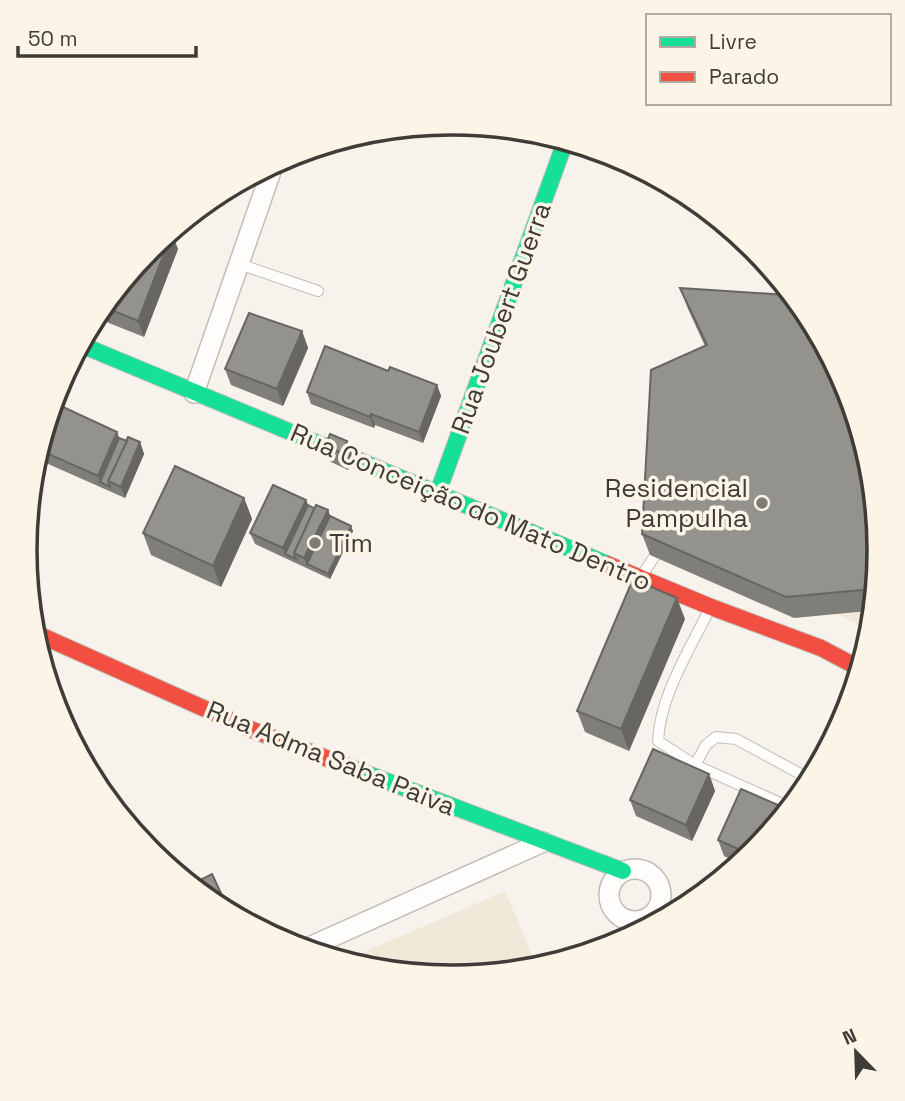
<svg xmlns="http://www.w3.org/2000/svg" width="905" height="1101" viewBox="0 0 905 1101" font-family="'Space Grotesk',sans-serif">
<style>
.built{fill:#f0e8d9}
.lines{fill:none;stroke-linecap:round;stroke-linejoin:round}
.lane-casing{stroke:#c1beb8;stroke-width:12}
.street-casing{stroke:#c1beb8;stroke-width:22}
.fast-casing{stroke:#c1beb8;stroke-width:18}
.jam-casing{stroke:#c1beb8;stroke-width:18}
.lane{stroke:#fefdfc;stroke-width:10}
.street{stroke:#fefdfc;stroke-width:19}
.fast{stroke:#16e098;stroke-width:16}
.jam{stroke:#f24e42;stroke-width:16}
.wall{fill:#7f7e78}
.shaded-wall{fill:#686662}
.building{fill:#94928c;stroke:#686662;stroke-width:2}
.poi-dot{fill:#7f7c76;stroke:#fcf4e7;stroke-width:2.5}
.labels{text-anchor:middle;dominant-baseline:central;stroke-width:7;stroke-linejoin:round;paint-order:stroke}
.street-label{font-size:26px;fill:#3f3c37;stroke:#fcf4e7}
.poi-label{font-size:26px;fill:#3f3c37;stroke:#fcf4e7;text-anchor:end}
.rim{fill:none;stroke:#3f3c37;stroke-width:3.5}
</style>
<rect width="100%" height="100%" fill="#f7f3ec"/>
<g class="built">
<polygon points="868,611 865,628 837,614"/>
<polygon points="505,891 535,962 452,978 350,958"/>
</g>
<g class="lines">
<defs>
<g id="lane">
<polyline points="239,264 318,291"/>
<polyline points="641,577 654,557"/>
<path d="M709,610c-20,41 -49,86 -51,131l37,24 92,41"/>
<polyline points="695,765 706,745 716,737 736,739 806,777"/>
</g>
<g id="street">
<polyline points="194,393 273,166"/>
<circle cx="635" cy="895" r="26"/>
<polyline points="305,949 543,842"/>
</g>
<g id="fast">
<polyline points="84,346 607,564"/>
<polyline points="438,492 564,145"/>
<polyline points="331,760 623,871"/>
</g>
<g id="jam">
<polyline points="607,564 711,607 821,648 857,667"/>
<polyline points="42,636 250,729 331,760"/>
</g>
</defs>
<use href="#lane" class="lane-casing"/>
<use href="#street" class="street-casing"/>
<use href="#fast" class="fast-casing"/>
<use href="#jam" class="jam-casing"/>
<use href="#lane" class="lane"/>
<use href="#street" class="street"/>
<use href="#fast" class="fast"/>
<use href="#jam" class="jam"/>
</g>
<g class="wall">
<polygon points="150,248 178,249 144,337 104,321 103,318"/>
<polygon points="680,288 880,551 868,611 794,618 650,555 642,534 705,346 688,309"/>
<polygon points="302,331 308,348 283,406 231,385 225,369"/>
<polygon points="388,371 437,385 441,396 423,443 375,425 374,428 311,404 307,392"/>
<polygon points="55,399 61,402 63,408 117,432 119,438 127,441 140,442 144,454 125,498 46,463 39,480"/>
<polygon points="347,441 353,458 348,470 331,462 325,446"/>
<polygon points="244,498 252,519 221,587 151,555 143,533"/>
<polygon points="306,500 308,505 315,509 328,510 330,516 353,531 330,579 255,544 250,533"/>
<polygon points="685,619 629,751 585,732 577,711"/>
<polygon points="709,774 715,791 692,841 636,816 630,800"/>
<polygon points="718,840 755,853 740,864 724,856"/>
</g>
<g class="shaded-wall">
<polygon points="172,233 178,249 144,337 138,321"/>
<polygon points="302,331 308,348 283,406 277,389"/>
<polygon points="437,385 441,396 423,443 419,432"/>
<polygon points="61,402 67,419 44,452 49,429"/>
<polygon points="371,414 375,425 374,428 370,417"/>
<polygon points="117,432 121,443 100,482 98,476"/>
<polygon points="347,441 353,458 348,470 342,453"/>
<polygon points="140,442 144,454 125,498 121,487"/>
<polygon points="44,455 46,463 39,480"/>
<polygon points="244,498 252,519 221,587 213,566"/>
<polygon points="306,500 310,511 285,554 283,548"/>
<polygon points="328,510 332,521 307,564 304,558"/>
<polygon points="351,526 353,531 330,579 328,574"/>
<polygon points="677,598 685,619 629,751 621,729"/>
<polygon points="709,774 715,791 692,841 686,825"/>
</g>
<g class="building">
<polygon points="172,233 138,321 109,309 150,248"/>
<polygon points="680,288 787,295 848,387 880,551 873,589 786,597 642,534 651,370 707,345"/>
<polygon points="249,313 302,331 277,389 225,369"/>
<polygon points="325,346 388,371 390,367 437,385 419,432 371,414 370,417 307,392"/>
<polygon points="55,399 61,402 49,429"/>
<polygon points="63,407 117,432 98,476 44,452 45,445"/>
<polygon points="330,434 347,441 342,453 325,446"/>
<polygon points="128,437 140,442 121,487 108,481"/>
<polygon points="119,438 127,441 108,481 110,487 100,482"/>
<polygon points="175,466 244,498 213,566 143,533"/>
<polygon points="273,485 306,500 283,548 250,533"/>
<polygon points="308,505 315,509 294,553 296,559 285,554"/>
<polygon points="316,505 328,510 304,558 294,553"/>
<polygon points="330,516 351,526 328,574 307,564"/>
<polygon points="633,579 677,598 621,729 577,711"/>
<polygon points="653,749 709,774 686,825 630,800"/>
<polygon points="741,789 785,808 755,853 752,855 718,840"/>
<polygon points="212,874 226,904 194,883"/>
</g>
<g class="poi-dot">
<circle cx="762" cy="503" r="7"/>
<circle cx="315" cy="543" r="7"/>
</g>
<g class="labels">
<g class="street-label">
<text transform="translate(501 318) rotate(-70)">Rua Joubert Guerra</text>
<text transform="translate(471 507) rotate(23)">Rua Conceição do Mato Dentro</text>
<text transform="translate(331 758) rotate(22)">Rua Adma Saba Paiva</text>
</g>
<g class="poi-label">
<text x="748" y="488">Residencial<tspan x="748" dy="30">Pampulha</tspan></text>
<text x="329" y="543" text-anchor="start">Tim</text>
</g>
</g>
<path d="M0 0H905V1101H0ZM37 550a415 415 0 1 1 830 0a415 415 0 1 1-830 0Z" fill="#fcf4e7" fill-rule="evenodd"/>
<path class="rim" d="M37 550a415 415 0 1 1 830 0a415 415 0 1 1-830 0Z"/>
<rect x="646" y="14" width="245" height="91" fill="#fcf4e7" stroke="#b0aaa1" stroke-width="2"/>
<rect x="660" y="37" width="35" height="10" fill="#16e098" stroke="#b0aaa1" stroke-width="2"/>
<text x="709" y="49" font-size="21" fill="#3f3c37">Livre</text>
<rect x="660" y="72" width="35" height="10" fill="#f24e42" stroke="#b0aaa1" stroke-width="2"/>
<text x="709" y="84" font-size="21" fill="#3f3c37">Parado</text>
<g transform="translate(856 1052) rotate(337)" stroke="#fcf4e7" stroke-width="5" paint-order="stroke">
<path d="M0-5L12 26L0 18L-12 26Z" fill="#3f3c37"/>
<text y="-10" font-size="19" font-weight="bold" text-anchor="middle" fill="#3f3c37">N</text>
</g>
<path d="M18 46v10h178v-10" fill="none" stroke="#3f3c37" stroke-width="3.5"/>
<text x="28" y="46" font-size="21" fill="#3f3c37" stroke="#fcf4e7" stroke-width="5" paint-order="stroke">50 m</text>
</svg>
